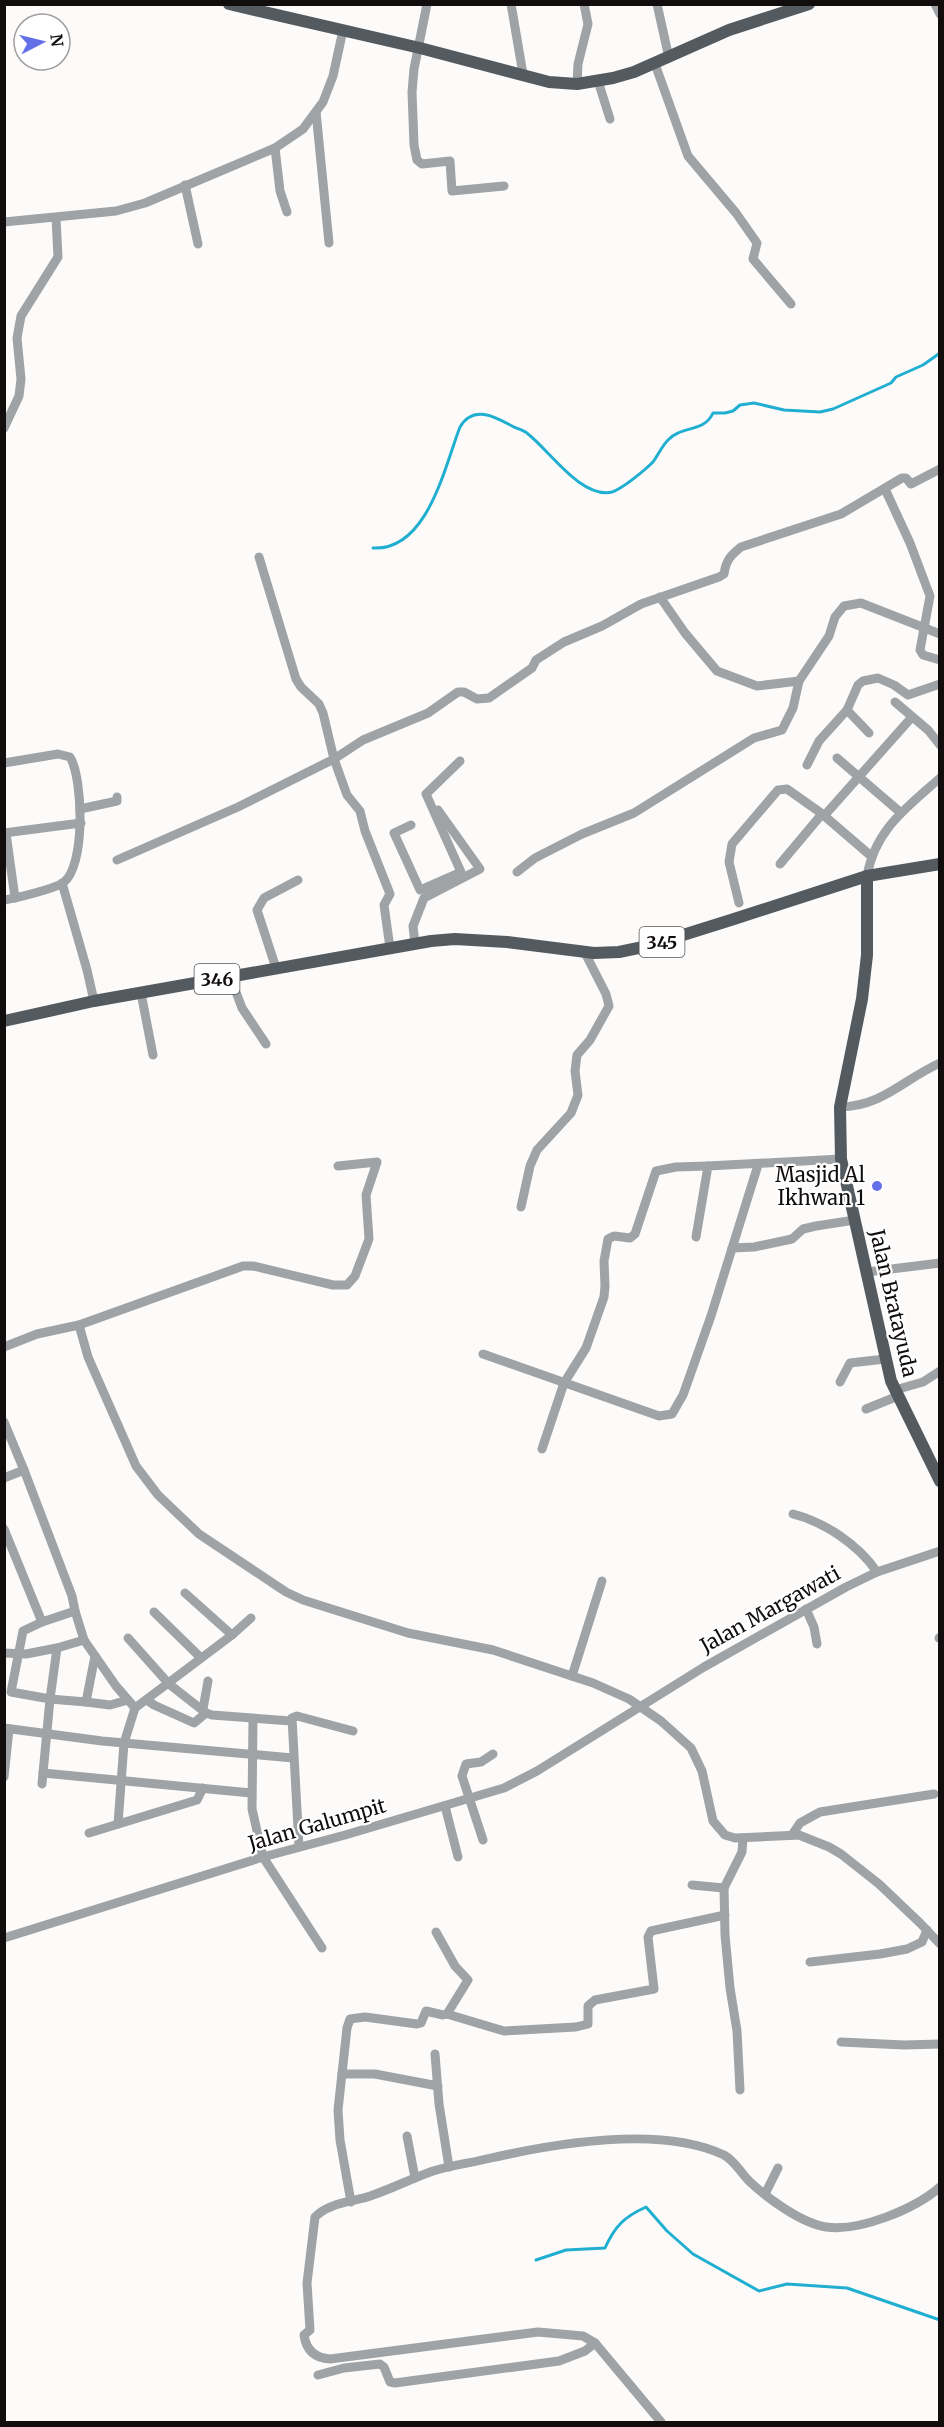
<svg xmlns="http://www.w3.org/2000/svg" width="944" height="2427" viewBox="0 0 944 2427" font-family="Merriweather,serif">
<style>
.lines{fill:none;stroke-linecap:round;stroke-linejoin:round}
.stream{stroke:#20afd1;stroke-width:3}
.minor{stroke:#9fa3a6;stroke-width:9}
.major{stroke:#545b60;stroke-width:12}
.poi-dot{fill:#6470e8;stroke:#fff;stroke-width:2}
.labels{text-anchor:middle;dominant-baseline:central;stroke-width:4.5;stroke-linejoin:round;paint-order:stroke}
.shield{fill:#fff;stroke:#585655;stroke-width:1.5}
.shield-label{font-size:18px;font-weight:bold;fill:#110d0c}
.poi-label{font-size:20px;fill:#110d0c;stroke:#fff;text-anchor:end}
.street-label{font-size:20px;fill:#110d0c;stroke:#fff}
</style>
<rect width="100%" height="100%" fill="#fdfbfa"/>
<g class="lines">
<g class="stream">
<path d="M373,548c55,3 72,-83 87,-121 13,-22 34,-11 52,-1 5,3 12,4 16,8 21,16 53,65 84,58 10,-3 33,-22 41,-30 5,-7 9,-16 15,-22 14,-15 36,-7 45,-27h12l8,-2 7,-6 14,-2 30,7 36,2 13,-3 58,-26 5,-6 27,-12 17,-12"/>
<path d="M536,2260l30,-10 39,-2c10,-22 19,-31 41,-41l21,24 26,23 66,37 28,-7 60,4 93,32"/>
</g>
<g class="minor">
<polyline points="427,4 414,69 412,92 414,145 417,160 422,164 450,161 452,191 504,186"/>
<polyline points="511,4 523,74"/>
<polyline points="657,4 669,58"/>
<polyline points="935,4 940,14"/>
<polyline points="655,64 688,156 736,213 757,243 753,259 791,304"/>
<polyline points="598,81 610,119"/>
<polyline points="577,84 578,64 588,24 584,4"/>
<polyline points="316,112 329,243"/>
<polyline points="275,148 280,191 287,212"/>
<polyline points="185,185 198,244"/>
<polyline points="4,222 116,211 145,203 275,148 303,129 323,102 333,76 343,30"/>
<polyline points="4,428 19,396 21,379 17,338 21,316 58,257 56,218"/>
<polyline points="885,489 910,543 930,596 920,650 923,655 940,660"/>
<polyline points="259,557 296,679 301,687 319,704 323,713 334,759 347,795 360,811 365,831 390,894 384,905 390,948"/>
<polyline points="660,597 685,633 717,671 757,686 799,681"/>
<polyline points="895,702 928,730 940,745"/>
<polyline points="847,710 869,733"/>
<polyline points="837,758 900,812"/>
<path d="M4,763l54,-9 12,3c13,21 16,110 -7,126 -10,6 -46,15 -59,17"/>
<polyline points="807,765 819,741 847,710 858,685 863,681 878,678 894,685 908,695 940,684"/>
<polyline points="80,809 117,801 117,797"/>
<polyline points="824,816 912,717"/>
<polyline points="411,825 394,833 420,890 461,872 426,794 460,761"/>
<polyline points="4,833 81,823"/>
<polyline points="6,833 15,898"/>
<path d="M117,860l121,-53 96,-48 29,-19 65,-27 30,-21h6l13,7 12,-1 43,-30 4,-8 28,-18 38,-16 39,-22 78,-27 5,-3c2,-14 7,-19 17,-27l100,-33 61,-36h4l5,6 29,-15"/>
<polyline points="780,864 822,814"/>
<polyline points="517,872 535,858 582,834 634,813 754,738 782,730 793,708 799,681 829,636 835,617 844,606 861,603 940,634"/>
<path d="M867,876c8,-46 39,-68 73,-98"/>
<polyline points="62,883 87,970 94,1001"/>
<polyline points="739,903 729,862 732,844 778,790 787,789 821,813 871,856"/>
<polyline points="415,944 413,926 424,898 480,869 438,810"/>
<polyline points="276,968 257,910 264,898 298,880"/>
<polyline points="230,976 242,1008 266,1044"/>
<polyline points="141,993 153,1055"/>
<path d="M840,1107c43,-1 64,-28 100,-44"/>
<polyline points="521,1207 530,1166 537,1150 571,1113 578,1095 575,1071 577,1055 590,1040 609,1006 606,994 584,951"/>
<polyline points="696,1237 708,1166 841,1159"/>
<polyline points="732,1248 754,1247 792,1239 803,1229 816,1226 855,1220"/>
<polyline points="867,1272 940,1263"/>
<polyline points="79,1325 88,1357 136,1466 158,1495 199,1534 286,1592 303,1600 408,1633 493,1650 593,1683 629,1699 661,1721 691,1748 702,1771 713,1821 725,1835 735,1838 799,1835 829,1847 841,1854 879,1884 920,1923 940,1944"/>
<polyline points="4,1347 37,1334 79,1325 243,1266 253,1266 333,1285 347,1285 355,1276 369,1239 366,1195 377,1162 338,1166"/>
<polyline points="483,1354 659,1416 672,1414 683,1395 711,1316 758,1165"/>
<polyline points="840,1382 850,1363 885,1359"/>
<polyline points="895,1390 923,1382 940,1371"/>
<polyline points="866,1409 898,1396"/>
<polyline points="4,1422 24,1470"/>
<polyline points="542,1449 564,1383 586,1348 604,1297 605,1286 604,1261 608,1239 614,1236 630,1238 635,1234 656,1171 676,1167 708,1166"/>
<polyline points="4,1478 24,1470 72,1596 75,1611"/>
<path d="M793,1514c31,8 65,30 84,58"/>
<polyline points="4,1529 42,1622 75,1611 84,1640 116,1686 135,1708"/>
<polyline points="806,1609 814,1627 817,1644"/>
<polyline points="154,1612 200,1657"/>
<polyline points="42,1622 23,1631 11,1692 50,1699 42,1784"/>
<polyline points="232,1635 251,1618"/>
<polyline points="128,1638 169,1684 206,1713 212,1715 291,1721"/>
<polyline points="939,1638 940,1638"/>
<polyline points="57,1648 84,1640"/>
<polyline points="4,1653 26,1654 57,1648 50,1699 86,1702 95,1656"/>
<polyline points="572,1676 602,1581"/>
<polyline points="147,1700 154,1705 194,1723 206,1713"/>
<polyline points="86,1702 110,1705 128,1700"/>
<polyline points="203,1709 208,1681"/>
<polyline points="253,1719 252,1809 263,1857 322,1948"/>
<polyline points="4,1728 102,1741 293,1758"/>
<polyline points="43,1773 251,1793"/>
<polyline points="4,1777 9,1729"/>
<polyline points="445,1806 458,1857"/>
<polyline points="118,1824 124,1743 135,1708 232,1635 185,1593"/>
<polyline points="89,1833 197,1800 203,1788"/>
<polyline points="792,1835 800,1823 820,1812 934,1794"/>
<polyline points="483,1840 462,1776 466,1764 481,1762 493,1754"/>
<polyline points="299,1847 292,1718 297,1716 353,1731"/>
<polyline points="692,1885 724,1888 742,1852 743,1838"/>
<polyline points="724,1888 725,1935 730,1988 737,2031 740,2090"/>
<polyline points="4,1938 263,1857 345,1835 504,1788 537,1771 704,1667 846,1587 877,1572 940,1551"/>
<polyline points="810,1962 880,1954 907,1949 922,1942 927,1930"/>
<polyline points="447,2014 504,2031 576,2027 588,2024 588,2006 595,2000 654,1989 648,1937 651,1931 725,1915"/>
<polyline points="841,2042 904,2045 940,2044"/>
<polyline points="435,2054 439,2104 449,2167"/>
<polyline points="342,2074 375,2074 438,2086"/>
<polyline points="407,2136 415,2178"/>
<polyline points="765,2194 778,2168"/>
<polyline points="351,2202 340,2140 338,2110 347,2028 350,2019 365,2017 417,2024 421,2023 426,2011 443,2015 447,2014 468,1980 455,1966 436,1932"/>
<polyline points="318,2375 344,2368 380,2364 384,2367 390,2382 395,2383 559,2361 585,2351 595,2343"/>
<path d="M661,2422l-66,-79 -12,-7 -45,-4 -208,27c-16,-1 -24,-10 -26,-24l6,-5 -3,-47 8,-66c14,-15 40,-15 58,-22 20,-7 40,-17 60,-24 19,-6 38,-8 58,-13 66,-15 169,-33 233,-3 11,6 16,17 25,26 18,17 52,42 77,46 33,5 89,-18 114,-40"/>
</g>
<g class="major">
<polyline points="229,4 420,48 549,82 577,84 613,78 634,72 729,30 809,4"/>
<polyline points="867,876 867,955 862,999 840,1107 841,1159 891,1381 940,1481"/>
<polyline points="4,1021 94,1001 431,941 455,939 507,942 594,953 619,952 648,946 734,919 867,876 940,864"/>
</g>
</g>
<circle class="poi-dot" cx="877" cy="1186" r="6"/>
<g class="labels">
<g class="shield">
<rect x="639.5" y="927" width="45" height="30" rx="4.5"/>
<rect x="194.5" y="964" width="45" height="30" rx="4.5"/>
</g>
<g class="shield-label">
<text x="662" y="942">345</text>
<text x="217" y="979">346</text>
</g>
<g class="poi-label">
<text x="865" y="1174">Masjid Al<tspan x="865" dy="23">Ikhwan 1</tspan></text>
</g>
<g class="street-label">
<text transform="translate(894 1303) rotate(77)">Jalan Bratayuda</text>
<text transform="translate(770 1609) rotate(-29)">Jalan Margawati</text>
<text transform="translate(317 1824) rotate(-16)">Jalan Galumpit</text>
</g>
</g>
<rect width="944" height="2427" fill="none" stroke="#110d0c" stroke-width="12"/>
<g transform="translate(42 42) rotate(83)"><circle r="28" fill="#ffffff" stroke="#a09e9e" stroke-width="1.5"/>
<path d="M0-4.5L10 22L0 15L-10 22Z" fill="#6470e8"/>
<text y="-9" font-size="16" font-weight="bold" text-anchor="middle" fill="#110d0c">N</text>
</g>
</svg>
